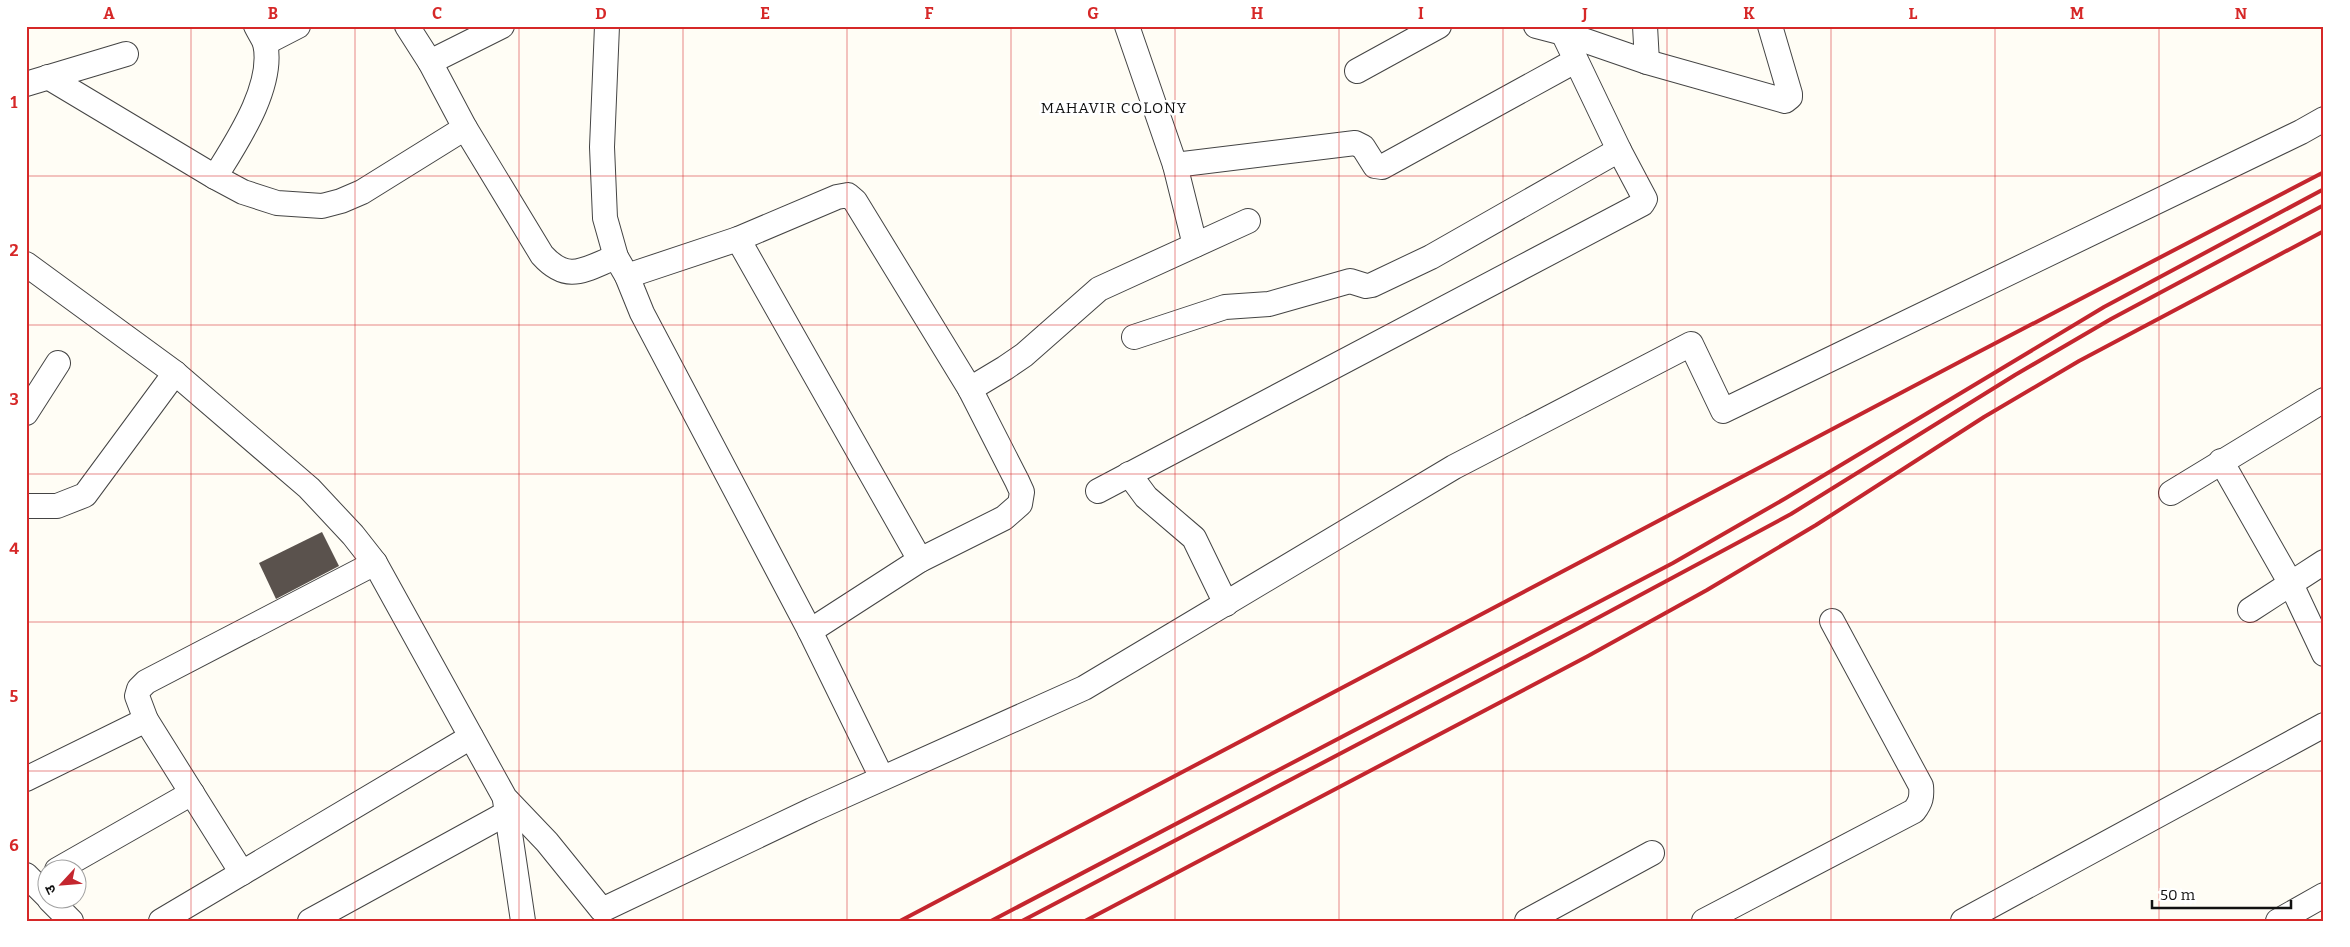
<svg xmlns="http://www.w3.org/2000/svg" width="2350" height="947" viewBox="0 0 2350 947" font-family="Bitter,'Noto Sans Devanagari',serif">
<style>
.building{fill:#5a524d}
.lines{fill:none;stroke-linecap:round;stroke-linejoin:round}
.minor-casing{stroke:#444;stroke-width:26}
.minor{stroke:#fff;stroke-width:24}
.rail{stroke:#c4262e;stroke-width:4}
.grid{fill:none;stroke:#d62828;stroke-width:1;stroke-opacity:0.55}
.labels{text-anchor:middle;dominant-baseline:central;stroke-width:5;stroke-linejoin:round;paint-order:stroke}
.neighbourhood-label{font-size:15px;letter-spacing:1px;fill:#111;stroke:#fff}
.neatline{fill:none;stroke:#d62828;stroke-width:2}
.grid-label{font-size:16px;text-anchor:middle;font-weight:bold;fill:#d62828}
</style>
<rect width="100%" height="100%" fill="#fffdf5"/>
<polygon class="building" points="322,532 339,566 276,599 259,563"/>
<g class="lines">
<defs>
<g id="minor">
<path d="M407,26l23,36 35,66 77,127c26,29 43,14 74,2"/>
<polyline points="607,26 602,147 605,218 616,257 627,276 642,313 810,631 882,778"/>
<polyline points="1127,26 1175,165 1195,245"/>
<polyline points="1536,26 1563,33 1647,62 1785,101 1790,97 1790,94 1770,26"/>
<polyline points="1645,26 1647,62"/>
<polyline points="265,43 298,26"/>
<polyline points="430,62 502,26"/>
<polyline points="1357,71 1439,26"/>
<polyline points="48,77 215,177 243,192 277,203 322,206 341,201 362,192 465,128"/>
<polyline points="26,84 126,54"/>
<polyline points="1175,165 1355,143 1363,147 1375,166 1382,167 1575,61"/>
<path d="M215,177c21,-34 60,-91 50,-134 -2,-5 -6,-11 -9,-17"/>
<polyline points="738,239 920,560"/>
<polyline points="26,264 175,373 309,488 353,535 375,563 505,798 547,842 602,910 812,810 1084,688 1454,467 1691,344 1723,411 2301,132 2324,119"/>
<polyline points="627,276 738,239 837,197 848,195 855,201 970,389 1017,481 1022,492 1020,504 1004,518 920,560 810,631"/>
<polyline points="1134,337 1225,307 1269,304 1350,281 1366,286 1372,285 1431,257 1619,150"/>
<polyline points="970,389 1005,368 1024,355 1099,289 1248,221"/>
<polyline points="26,413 58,363"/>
<polyline points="2221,461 2291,584 2324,654"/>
<polyline points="1129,474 1146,497 1194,538 1226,604"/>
<polyline points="1098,491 1642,204 1645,199 1619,150 1563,33"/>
<polyline points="2171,493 2324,400"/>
<polyline points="26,506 57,506 85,495 175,373"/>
<polyline points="2250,610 2324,562"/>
<polyline points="26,779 146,720"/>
<polyline points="505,800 523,921"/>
<polyline points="57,870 192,793"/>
<polyline points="242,873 146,720 137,696 139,689 146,682 375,563"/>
<polyline points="26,875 48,897"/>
<polyline points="50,900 71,921"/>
<polyline points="161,921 471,737"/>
<polyline points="310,921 507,813"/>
<polyline points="1527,921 1652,853"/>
<path d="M1704,921l210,-110c7,-9 8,-14 7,-25l-89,-165"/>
<polyline points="1963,921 2324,725"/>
<polyline points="2278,921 2324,895"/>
</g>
</defs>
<use href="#minor" class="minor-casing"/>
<use href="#minor" class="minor"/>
<g class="rail">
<polyline points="900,921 1967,358 2324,172"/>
<polyline points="991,921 1673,563 1786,498 2104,307 2324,189"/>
<polyline points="1022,921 1577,629 1791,514 2015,375 2111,319 2324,205"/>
<polyline points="1085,921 1588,656 1707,590 1816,525 1984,417 2079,361 2324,231"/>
</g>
</g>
<path class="grid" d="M191,26v895M355,26v895M519,26v895M683,26v895M847,26v895M1011,26v895M1175,26v895M1339,26v895M1503,26v895M1667,26v895M1831,26v895M1995,26v895M2159,26v895M26,176h2298M26,325h2298M26,474h2298M26,622h2298M26,771h2298"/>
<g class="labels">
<g class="neighbourhood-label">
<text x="1114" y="108">MAHAVIR COLONY</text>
</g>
</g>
<rect width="2350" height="947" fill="none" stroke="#ffffff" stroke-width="55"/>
<g transform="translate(62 884) rotate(244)"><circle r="24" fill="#ffffff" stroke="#a0a0a0"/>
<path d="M0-4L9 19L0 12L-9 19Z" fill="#c4262e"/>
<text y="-8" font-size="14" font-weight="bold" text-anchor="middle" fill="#111111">उ</text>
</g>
<path d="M2152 900v8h139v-8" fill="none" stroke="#111111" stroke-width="2.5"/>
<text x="2160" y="900" font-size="15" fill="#111111" stroke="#ffffff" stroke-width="4" paint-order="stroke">50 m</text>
<rect x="28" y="28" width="2294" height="892" class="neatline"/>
<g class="grid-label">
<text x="109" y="19">A</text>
<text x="273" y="19">B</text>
<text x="437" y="19">C</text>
<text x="601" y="19">D</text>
<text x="765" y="19">E</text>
<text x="929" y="19">F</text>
<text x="1093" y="19">G</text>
<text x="1257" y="19">H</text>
<text x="1421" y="19">I</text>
<text x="1585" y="19">J</text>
<text x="1749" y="19">K</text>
<text x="1913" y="19">L</text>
<text x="2077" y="19">M</text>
<text x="2241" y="19">N</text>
<text x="14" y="108">1</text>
<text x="14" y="256">2</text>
<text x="14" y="405">3</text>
<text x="14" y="554">4</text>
<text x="14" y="702">5</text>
<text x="14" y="851">6</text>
</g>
</svg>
